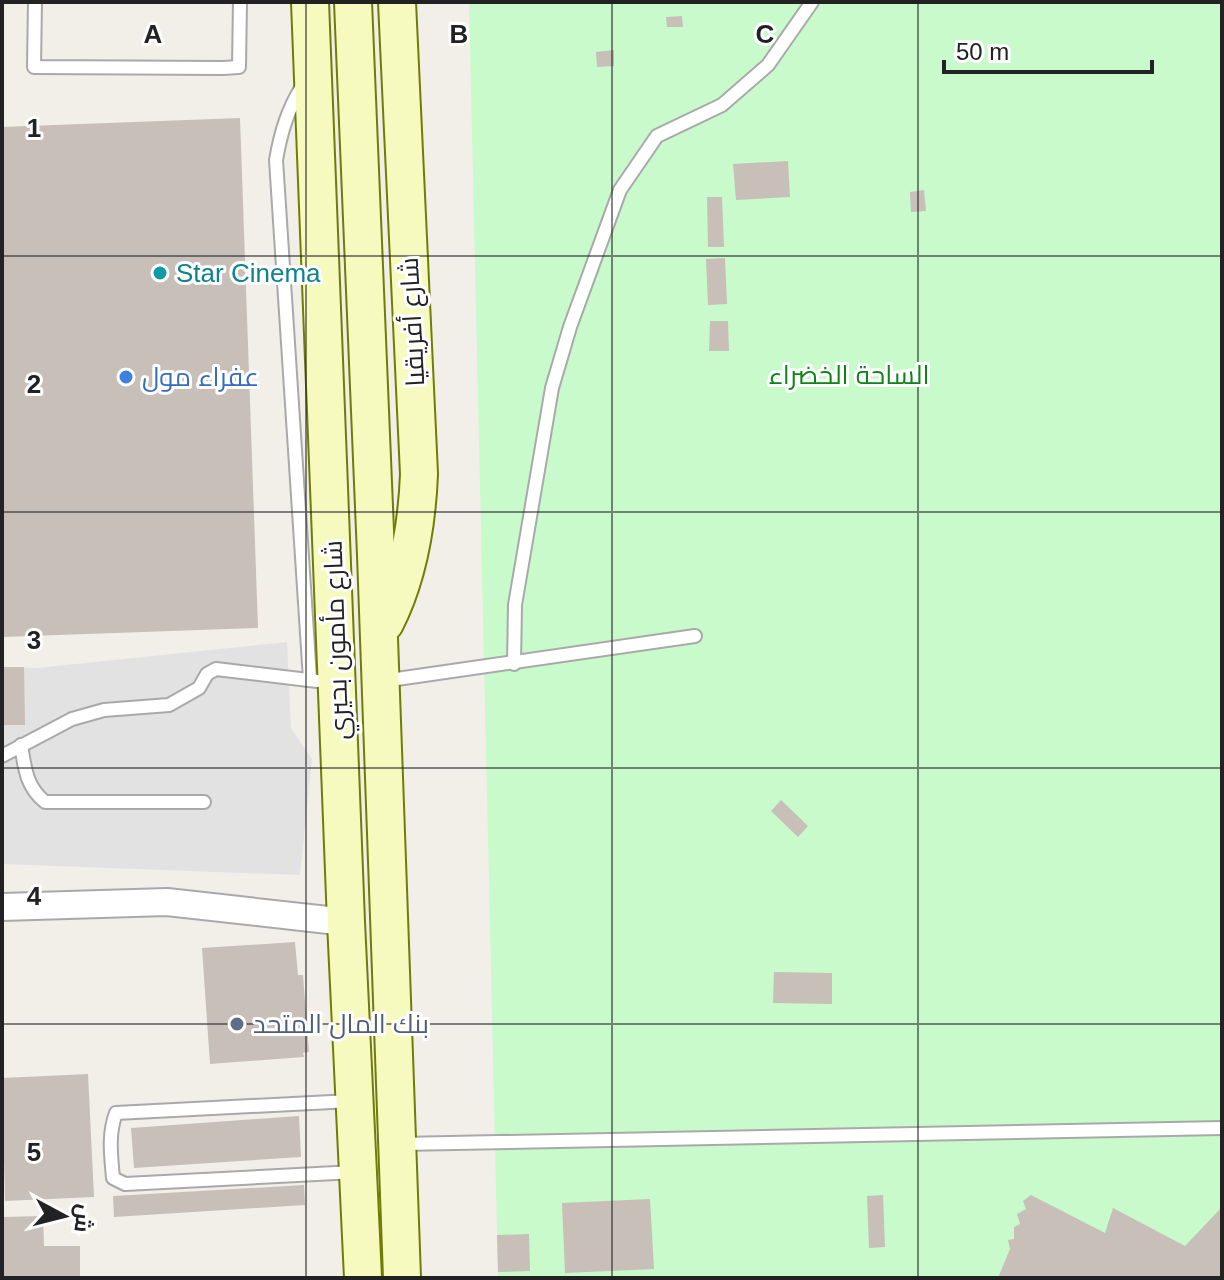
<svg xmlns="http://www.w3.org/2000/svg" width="1224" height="1280" viewBox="0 0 1224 1280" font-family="Arial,Cairo,sans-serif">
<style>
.park{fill:#c8facc}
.parking{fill:#e2e2e2}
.building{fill:#c7bfb8}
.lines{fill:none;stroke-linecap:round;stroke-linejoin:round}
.lane-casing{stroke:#a9a9a9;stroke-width:16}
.street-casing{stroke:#a9a9a9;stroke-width:30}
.secondary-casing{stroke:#707d05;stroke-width:40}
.lane{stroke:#fff;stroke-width:12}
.street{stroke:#fff;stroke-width:26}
.secondary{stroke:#f7fabf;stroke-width:36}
.grid{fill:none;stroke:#222;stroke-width:2;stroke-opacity:0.55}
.culture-dot{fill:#0f9aa8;stroke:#fff;stroke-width:3}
.shop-dot{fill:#3f7fe0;stroke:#fff;stroke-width:3}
.service-dot{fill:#5c6f8a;stroke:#fff;stroke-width:3}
.labels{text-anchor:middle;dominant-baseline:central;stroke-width:6;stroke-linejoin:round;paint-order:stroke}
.culture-label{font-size:26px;fill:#0d838f;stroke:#fff;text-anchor:start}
.street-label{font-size:26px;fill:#222;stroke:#fff}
.park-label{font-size:26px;fill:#0c8416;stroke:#fff}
.shop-label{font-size:26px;fill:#366cbe;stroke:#fff;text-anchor:start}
.service-label{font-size:26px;fill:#4e5e75;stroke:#fff;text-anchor:start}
.grid-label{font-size:26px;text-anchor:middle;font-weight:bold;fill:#222;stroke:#fff;stroke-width:6;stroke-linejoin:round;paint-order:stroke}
</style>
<rect width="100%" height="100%" fill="#f2efe9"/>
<polygon class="park" points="469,2 1222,2 1222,1278 498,1278"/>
<polygon class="parking" points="287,642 291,728 312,759 300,875 2,864 2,667 37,668"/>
<g class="building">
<polygon points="682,16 683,27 667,27 666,17"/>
<polygon points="614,50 614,66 597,67 596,52"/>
<polygon points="240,118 258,628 2,637 2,127"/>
<polygon points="788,161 790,197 736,200 733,164"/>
<polygon points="924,190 926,211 911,212 910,192"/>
<polygon points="707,197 722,197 724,247 708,247"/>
<polygon points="725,258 727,304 708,305 706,259"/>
<polygon points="710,321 728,321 729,351 709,351"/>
<polygon points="2,667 24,667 25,725 2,725"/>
<polygon points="781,800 808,826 798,837 771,811"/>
<polygon points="295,942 298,975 303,975 309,1052 303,1053 304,1057 210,1064 202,948"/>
<polygon points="774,972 832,973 832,1004 773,1003"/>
<polygon points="88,1074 94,1197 5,1201 2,1078"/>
<polygon points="299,1116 301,1157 134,1168 131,1128"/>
<polygon points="304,1185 305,1205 114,1217 113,1196"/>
<polygon points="883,1195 885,1247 869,1248 867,1196"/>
<polygon points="1031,1195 1105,1233 1113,1208 1185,1246 1222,1207 1222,1278 998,1278 1010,1249 1008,1240 1014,1239 1014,1227 1020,1224 1017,1214 1026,1209 1023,1201"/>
<polygon points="650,1199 654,1269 565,1273 562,1203"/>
<polygon points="43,1216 44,1246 80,1246 80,1278 2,1278 2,1217"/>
<polygon points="529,1234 530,1271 498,1272 497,1235"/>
</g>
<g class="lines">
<defs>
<g id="lane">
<polyline points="35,2 34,67 223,68 239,67 240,2"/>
<path d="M303,85c-15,24 -22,46 -27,75l34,519"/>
<polyline points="514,664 515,605 552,388 570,327 620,190 657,136 722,105 768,65 812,2"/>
<polyline points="383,681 695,636"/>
<path d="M21,745c4,24 5,41 24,57h159"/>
<polyline points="2,756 72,719 104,710 169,705 199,688 207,674 216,669 317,681"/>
<path d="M351,1101l-235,12c-8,21 -5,42 -3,65l12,6 230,-12"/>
<polyline points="401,1144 1222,1128"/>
</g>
<polyline id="street" points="2,907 167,902 346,922"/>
<g id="secondary">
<polyline points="310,2 346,922 363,1278"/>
<polyline points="353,2 376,555 402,1278"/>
<path d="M385,623c23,-45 32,-99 34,-149l-22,-472"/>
</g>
</defs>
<use href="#lane" class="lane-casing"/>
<use href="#street" class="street-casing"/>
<use href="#secondary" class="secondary-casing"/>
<use href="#lane" class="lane"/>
<use href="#street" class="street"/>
<use href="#secondary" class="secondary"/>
</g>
<path class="grid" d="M306,2v1276M612,2v1276M918,2v1276M2,256h1220M2,512h1220M2,768h1220M2,1024h1220"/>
<circle class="culture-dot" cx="160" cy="273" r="8"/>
<circle class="shop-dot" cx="126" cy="377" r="8"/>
<circle class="service-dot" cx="237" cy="1024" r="8"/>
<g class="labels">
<g class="culture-label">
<text x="176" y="273">Star Cinema</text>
</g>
<g class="street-label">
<text transform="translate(412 322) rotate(-93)">شارع أفريقيا</text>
<text transform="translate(336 640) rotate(-92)">شارع مأمون بحيري</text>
</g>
<g class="park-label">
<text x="849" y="375">الساحة الخضراء</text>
</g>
<g class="shop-label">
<text x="142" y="377">عفراء مول</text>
</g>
<g class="service-label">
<text x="253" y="1024">بنك المال المتحد</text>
</g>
</g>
<g class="grid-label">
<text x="153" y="43">A</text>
<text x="459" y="43">B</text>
<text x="765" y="43">C</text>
<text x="34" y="137">1</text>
<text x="34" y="393">2</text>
<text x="34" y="649">3</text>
<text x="34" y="905">4</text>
<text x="34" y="1161">5</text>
</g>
<rect width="1224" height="1280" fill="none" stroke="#222222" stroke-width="8"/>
<g transform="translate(64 1216) rotate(97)" stroke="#ffffff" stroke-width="6" paint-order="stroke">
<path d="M0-6L14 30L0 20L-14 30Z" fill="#222222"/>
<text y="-12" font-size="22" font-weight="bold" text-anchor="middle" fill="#222222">ش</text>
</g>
<path d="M944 60v12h208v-12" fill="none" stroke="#222222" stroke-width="4"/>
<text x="956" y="60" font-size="24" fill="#222222" stroke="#ffffff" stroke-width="6" paint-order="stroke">50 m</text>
</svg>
